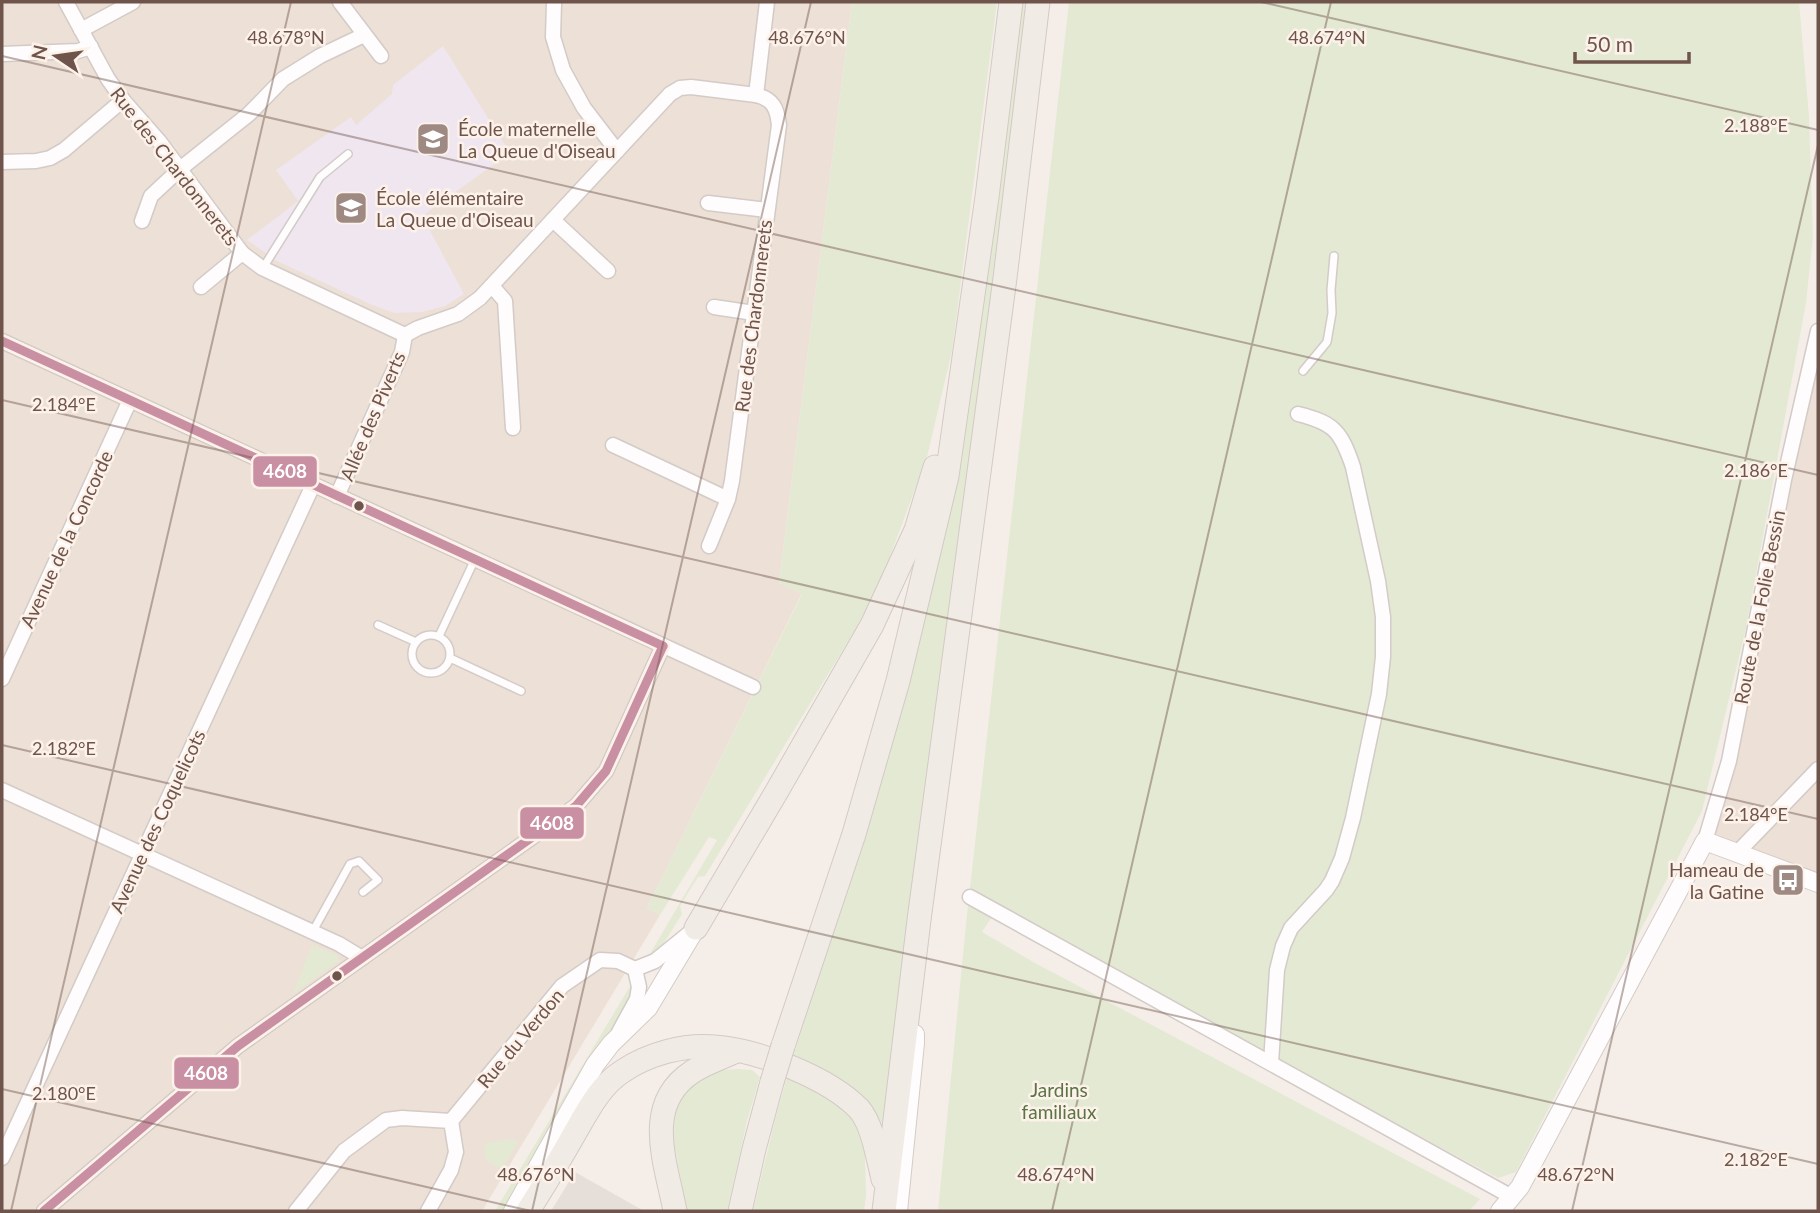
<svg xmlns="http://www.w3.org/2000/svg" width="1820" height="1213" viewBox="0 0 1820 1213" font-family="Lato,sans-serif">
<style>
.residential{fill:#ede0d6}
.industrial{fill:#e6ded9}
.education{fill:#f0e6f0}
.green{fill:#e4e9d4}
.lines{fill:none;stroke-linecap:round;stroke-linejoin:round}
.service-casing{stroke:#d3cbc7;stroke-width:10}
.minor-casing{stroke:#d3cbc7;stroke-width:17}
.tertiary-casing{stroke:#d3cbc7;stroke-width:20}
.primary-casing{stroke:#d3c9c6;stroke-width:25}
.service{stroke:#fefcfc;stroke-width:7}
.minor{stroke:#fefcfc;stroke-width:14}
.tertiary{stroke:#fefcfc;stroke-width:18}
.primary{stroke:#f1ebe5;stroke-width:23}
.primary-bridge-casing{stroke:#d3c9c6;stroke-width:25;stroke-linecap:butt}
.primary-bridge{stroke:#f1ebe5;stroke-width:23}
.bus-1-casing{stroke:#fdf2e9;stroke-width:14}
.bus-1{stroke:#c98fa2;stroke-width:9}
.ticks{fill:none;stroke:#6f544c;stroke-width:2;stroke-opacity:0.45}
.bus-dot{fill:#6f544c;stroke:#fdf2e9;stroke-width:2.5}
.labels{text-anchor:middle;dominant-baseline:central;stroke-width:5;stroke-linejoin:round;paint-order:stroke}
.poi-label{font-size:19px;fill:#6f544c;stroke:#fdf2e9;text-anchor:start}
.street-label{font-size:19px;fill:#6f544c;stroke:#fdf2e9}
.park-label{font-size:19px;fill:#5a7445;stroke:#fdf2e9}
.ticks-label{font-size:18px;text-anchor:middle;fill:#6f544c;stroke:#fdf2e9;stroke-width:5;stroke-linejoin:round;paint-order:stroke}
.line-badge{stroke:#fdf2e9;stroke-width:2.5}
.badge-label{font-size:19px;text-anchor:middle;font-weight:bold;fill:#fff}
</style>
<rect width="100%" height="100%" fill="#f5eee8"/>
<g class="residential">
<polygon points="2,2 852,2 779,583 802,593 647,908 660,915 482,1211 2,1211"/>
<polygon points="1818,331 1818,884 1705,841"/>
</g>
<polygon class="industrial" points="575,1172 644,1211 551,1211"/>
<polygon class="education" points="443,46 510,153 422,216 464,294 445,306 422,312 394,313 370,304 277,261 247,240 298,201 276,170 351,117 356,125 392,94 393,85"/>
<g class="green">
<polygon points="852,2 997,2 952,351 927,457 885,570 858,625 705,876 698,877 680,906 682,914 659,951 648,957 717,840 709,837 660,915 647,908 802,594 779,583"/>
<polygon points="1019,2 1029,2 1018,96 882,1123 863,1098 793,1057 902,707"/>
<polygon points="1069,2 1799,2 1809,117 1813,237 1806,303 1746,628 1702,811 1516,1172 1498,1178 996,911 982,932 1035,963 1480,1199 1469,1211 938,1211 966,924"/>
<polygon points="312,945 337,955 339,961 293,994"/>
<polygon points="632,983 634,994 505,1211 495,1211"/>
<polygon points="737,1069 752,1070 760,1077 747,1121 727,1211 687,1211 671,1128 679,1099 689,1087 705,1076 722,1070"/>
<polygon points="788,1074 850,1112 865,1152 866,1196 864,1211 753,1211 776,1116"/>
<polygon points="514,1139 518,1142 502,1169 485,1159 485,1143"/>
</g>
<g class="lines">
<defs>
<g id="service">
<polyline points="263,268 320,177 348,154"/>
<polyline points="1303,371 1327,342 1332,313 1331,290 1334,256"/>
<polyline points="378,625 416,642"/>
<circle cx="431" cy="654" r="19"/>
<polyline points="439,636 475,559"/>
<polyline points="450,658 521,691"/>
<polyline points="313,931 350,864 359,861 378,880 363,892"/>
</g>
<g id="minor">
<path d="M66,2l42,77 15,21 36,41 83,112 20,15 143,67 13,-7 40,-14 22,-16 190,-204 10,-6 11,-1 65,8c17,4 21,13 23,30l-47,356 -4,18 -19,47"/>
<polyline points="340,2 381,56"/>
<polyline points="554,3 553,37 563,70 584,108 617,151"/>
<polyline points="81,30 133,2"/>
<polyline points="2,54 78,51 91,47"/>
<polyline points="756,95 767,2"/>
<polyline points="2,162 36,161 50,158 64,150 123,100"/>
<polyline points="708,203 767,210"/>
<polyline points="553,220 608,271"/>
<polyline points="142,221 151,196 180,169 249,114 283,79 320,56 364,35"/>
<polyline points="492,286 505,301 513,428"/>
<polyline points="201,287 242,253"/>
<polyline points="714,307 754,313"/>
<polyline points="2,341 753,687"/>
<polyline points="613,445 728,499"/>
<polyline points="337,496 402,352 405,335"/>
<polyline points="2,679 130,400"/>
<polyline points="2,790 339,944 362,958"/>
<polyline points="1705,841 1729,761 1784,480 1818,331"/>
<polyline points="1736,854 1818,769"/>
<polyline points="970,897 1512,1197"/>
<polyline points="635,969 655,961 692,931"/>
<polyline points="619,1032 637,999 639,987 635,969"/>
<path d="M1271,1063l6,-93 6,-24 8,-18 35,-38 6,-9 10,-23 11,-40 26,-124 4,-37v-40l-5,-36 -25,-114c-12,-36 -19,-44 -55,-53"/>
<polyline points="451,1121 562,986 600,960 618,961 635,969"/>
<polyline points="2,1158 313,485"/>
<polyline points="44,1211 238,1046 576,806 606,771 663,646"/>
<polyline points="296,1211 344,1151 386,1120 402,1118 451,1121 456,1152 451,1170 428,1211"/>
</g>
<g id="tertiary">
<polyline points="513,1211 595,1065 611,1044 648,1008 696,928"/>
<polyline points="898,1211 915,1043 915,1034"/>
<polyline points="1500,1211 1520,1187 1705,841 1818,883"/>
</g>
<g id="primary">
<polyline points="696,928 777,791 872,625 916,530 935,467"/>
<polyline points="783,1046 854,834 898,681 947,476 987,197 1011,2"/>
<path d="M528,1211c15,-24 30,-48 44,-73 14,-24 27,-52 51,-67 25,-17 61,-27 92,-24 43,3 114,31 144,62 14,16 19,50 24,70"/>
<path d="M675,1211c-9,-48 -33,-106 17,-139 13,-9 30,-14 44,-21"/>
<polyline points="740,1211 754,1149 772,1082"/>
<polyline points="884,1211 919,920 1005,278 1038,2"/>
</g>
</defs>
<use href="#service" class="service-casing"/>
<use href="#minor" class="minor-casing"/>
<use href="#tertiary" class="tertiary-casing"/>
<use href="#primary" class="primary-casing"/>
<use href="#service" class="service"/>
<use href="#minor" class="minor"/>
<use href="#tertiary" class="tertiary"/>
<use href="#primary" class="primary"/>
<defs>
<polyline id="primary-bridge" points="772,1082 783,1046"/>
</defs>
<use href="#primary-bridge" class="primary-bridge-casing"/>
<use href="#primary-bridge" class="primary-bridge"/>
<defs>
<g id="bus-1">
<polyline points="2,341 663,646"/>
<polyline points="44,1211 238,1046 576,806 606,771 663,646"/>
</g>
</defs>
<use href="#bus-1" class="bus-1-casing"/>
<use href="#bus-1" class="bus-1"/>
</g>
<path class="ticks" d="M1261,2l557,128M2,56l1816,419M2,400l1816,419M2,745l1816,419M2,1089l529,122M11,1211l280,-1209M532,1211l279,-1209M1052,1211l279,-1209M1572,1211l246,-1066"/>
<defs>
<symbol id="school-square" viewBox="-11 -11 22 22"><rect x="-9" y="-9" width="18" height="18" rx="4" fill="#9e8a83" stroke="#fdf2e9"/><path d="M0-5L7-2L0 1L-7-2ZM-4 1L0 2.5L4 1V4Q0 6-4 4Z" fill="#fff"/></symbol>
<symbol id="bus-square" viewBox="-11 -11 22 22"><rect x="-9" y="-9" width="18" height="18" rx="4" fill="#9e8a83" stroke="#fdf2e9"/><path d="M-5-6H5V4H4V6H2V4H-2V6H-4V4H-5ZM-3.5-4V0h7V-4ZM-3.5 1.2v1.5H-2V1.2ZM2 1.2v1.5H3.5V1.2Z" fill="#fff"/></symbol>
</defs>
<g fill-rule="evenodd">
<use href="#school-square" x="414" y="120" width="38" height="38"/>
<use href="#school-square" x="332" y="189" width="38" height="38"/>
<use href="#bus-square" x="1769" y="861" width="38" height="38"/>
</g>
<g class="bus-dot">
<circle cx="359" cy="506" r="6"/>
<circle cx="337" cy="976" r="6"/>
</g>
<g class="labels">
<g class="poi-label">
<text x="458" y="128">École maternelle<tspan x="458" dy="22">La Queue d'Oiseau</tspan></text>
<text x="376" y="197">École élémentaire<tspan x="376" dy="22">La Queue d'Oiseau</tspan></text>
<text x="1764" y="869" text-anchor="end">Hameau de<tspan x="1764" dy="22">la Gatine</tspan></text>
</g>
<g class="street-label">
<text transform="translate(175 166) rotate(52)">Rue des Chardonnerets</text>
<text transform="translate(753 316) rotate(-83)">Rue des Chardonnerets</text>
<text transform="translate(372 416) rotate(-67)">Allée des Piverts</text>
<text transform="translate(66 539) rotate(-65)">Avenue de la Concorde</text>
<text transform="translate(1759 607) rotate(-79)">Route de la Folie Bessin</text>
<text transform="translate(157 821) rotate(-65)">Avenue des Coquelicots</text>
<text transform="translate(520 1038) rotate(-50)">Rue du Verdon</text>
</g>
<g class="park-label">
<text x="1059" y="1089">Jardins<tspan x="1059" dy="22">familiaux</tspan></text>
</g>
</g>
<g class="ticks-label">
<text x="286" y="44">48.678°N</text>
<text x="807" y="44">48.676°N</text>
<text x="1327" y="44">48.674°N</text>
<text x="1756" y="132">2.188°E</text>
<text x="64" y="411">2.184°E</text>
<text x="1756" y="477">2.186°E</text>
<text x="64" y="755">2.182°E</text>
<text x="1756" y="821">2.184°E</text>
<text x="64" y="1100">2.180°E</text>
<text x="1756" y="1166">2.182°E</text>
<text x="536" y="1181">48.676°N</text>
<text x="1056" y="1181">48.674°N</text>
<text x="1576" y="1181">48.672°N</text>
</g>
<g class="line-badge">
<rect x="252" y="455" width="66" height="33" rx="7" fill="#c98fa2"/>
<rect x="519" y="806" width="66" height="34" rx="7" fill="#c98fa2"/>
<rect x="173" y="1056" width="67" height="34" rx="7" fill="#c98fa2"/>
</g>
<g class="badge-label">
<text x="285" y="478">4608</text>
<text x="552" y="830">4608</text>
<text x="206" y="1080">4608</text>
</g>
<rect width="1820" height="1213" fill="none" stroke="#6f544c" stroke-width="7"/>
<g transform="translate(56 56) rotate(283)" stroke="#fdf2e9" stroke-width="5" paint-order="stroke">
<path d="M0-5L12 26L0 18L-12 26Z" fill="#6f544c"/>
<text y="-10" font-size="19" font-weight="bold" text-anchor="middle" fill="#6f544c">N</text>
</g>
<path d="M1575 52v10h114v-10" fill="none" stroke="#6f544c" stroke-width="3.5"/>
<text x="1586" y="52" font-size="21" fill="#6f544c" stroke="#fdf2e9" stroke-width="5" paint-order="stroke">50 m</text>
</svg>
